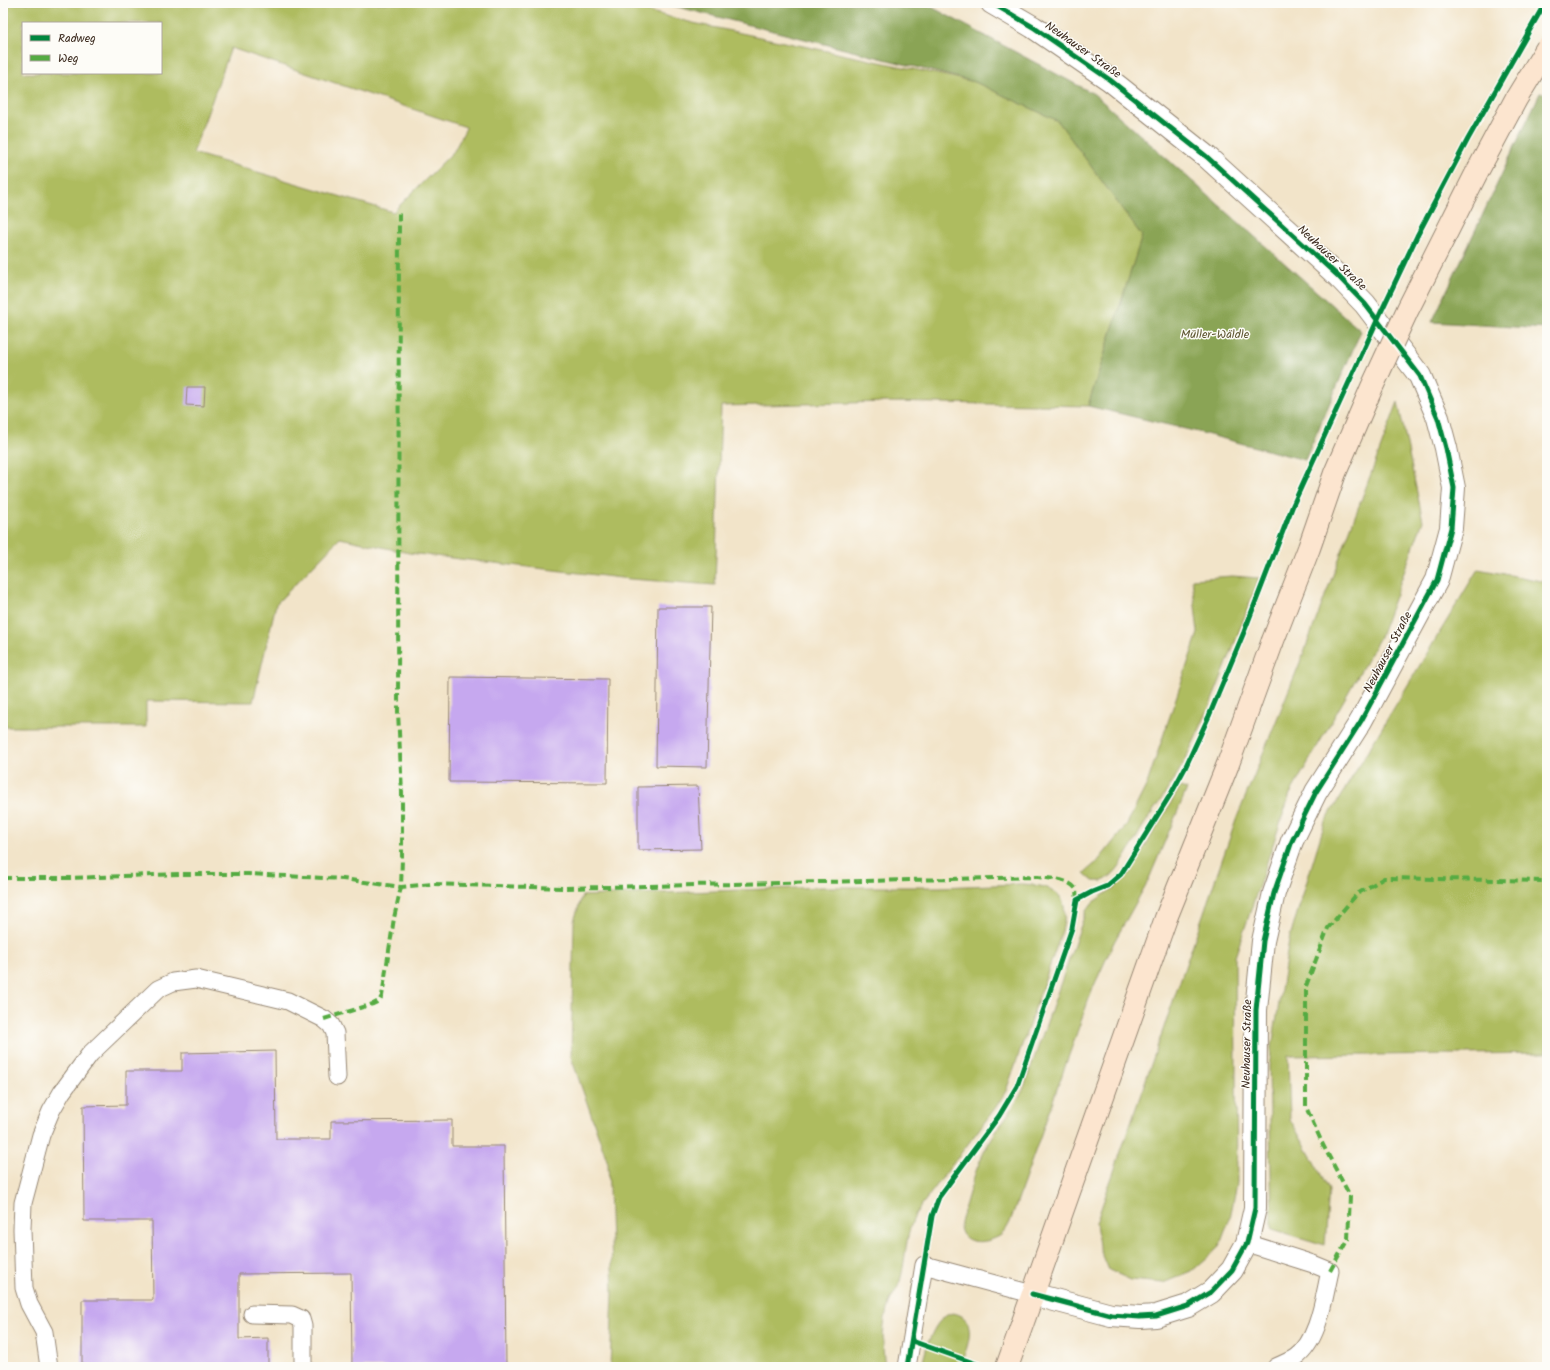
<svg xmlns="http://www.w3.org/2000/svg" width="1550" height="1370" viewBox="0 0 1550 1370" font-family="Kalam,sans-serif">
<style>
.green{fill:#aebc5e;stroke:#74733e;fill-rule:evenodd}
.forest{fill:#8aa455;stroke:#62673a}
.building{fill:#c6a8ef}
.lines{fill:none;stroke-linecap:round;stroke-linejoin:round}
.lane-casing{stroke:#968774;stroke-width:19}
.street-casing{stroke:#968774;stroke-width:24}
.secondary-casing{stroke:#968774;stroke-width:24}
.lane{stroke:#fff;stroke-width:17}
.street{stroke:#fff;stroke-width:22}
.secondary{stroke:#fce5cf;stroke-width:22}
.secondary-bridge-casing{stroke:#968774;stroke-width:24;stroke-linecap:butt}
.secondary-bridge{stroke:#fce5cf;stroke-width:22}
.quiet{stroke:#55ab43;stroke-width:4;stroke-dasharray:8 4;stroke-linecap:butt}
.cycleway-casing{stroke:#fdfcf7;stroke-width:8}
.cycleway{stroke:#00873e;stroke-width:5}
.labels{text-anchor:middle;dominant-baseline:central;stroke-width:3;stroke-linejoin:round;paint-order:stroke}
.street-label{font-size:12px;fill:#3b2a1e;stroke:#fdfcf7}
.park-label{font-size:12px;fill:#5e5631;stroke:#fdfcf7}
</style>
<rect width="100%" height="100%" fill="#fdfcf7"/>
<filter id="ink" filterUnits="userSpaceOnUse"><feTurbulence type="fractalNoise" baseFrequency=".025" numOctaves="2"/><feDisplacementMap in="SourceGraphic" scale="8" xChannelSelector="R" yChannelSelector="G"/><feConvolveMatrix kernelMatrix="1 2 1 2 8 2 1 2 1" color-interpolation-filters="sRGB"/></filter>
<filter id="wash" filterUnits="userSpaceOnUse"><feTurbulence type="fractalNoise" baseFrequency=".012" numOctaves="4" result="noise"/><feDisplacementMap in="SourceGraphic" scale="16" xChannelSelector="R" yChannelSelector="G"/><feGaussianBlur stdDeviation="0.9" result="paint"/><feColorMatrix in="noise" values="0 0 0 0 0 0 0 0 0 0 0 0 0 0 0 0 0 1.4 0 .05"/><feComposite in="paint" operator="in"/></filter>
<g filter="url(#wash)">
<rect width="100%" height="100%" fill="#f2e4c9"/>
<g class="green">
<path d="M3,3h613l77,20 282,59 83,39 84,115 -54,170 -200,-4 -167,4 -6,179 -85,-6 -221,-26 -69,-15 -64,66 -23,98 -107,-1v26h-143zM23,23h138v50h-138zM231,48l235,79v1l-12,23 -61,61 -200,-59z"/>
<polygon points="1398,402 1423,521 1380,637 1290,794 1235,957 1237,1183 1230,1218 1219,1247 1192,1271 1163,1283 1131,1280 1109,1270 1099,1246 1096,1223 1236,820 1301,660"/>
<polygon points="1478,569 1547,582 1547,1053 1288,1056 1290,1119 1329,1189 1325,1245 1272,1229 1269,1066 1289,940 1325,822"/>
<path d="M1232,576l27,2c-24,63 -46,127 -76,186 -12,23 -28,43 -41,64 -9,15 -21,43 -37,52 -4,2 -8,1 -12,1l-9,-8 14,-12 28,-35 21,-42 51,-151 -6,-54z"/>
<path d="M1180,787l7,2 -39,92 -34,61 -22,48 -82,232c-2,4 -5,10 -9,13 -15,10 -43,11 -41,-13 8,-23 13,-48 24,-70 10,-21 28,-40 39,-62l63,-179 7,-9 21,-14 16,-16z"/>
<path d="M1020,884c33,1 52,9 42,47l-56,160 -10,16 -78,103c-14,24 -11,46 -18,71 -2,8 -8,14 -11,22 -7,20 -7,43 -4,64h-275l3,-75 -5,-129 -37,-106 3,-136 8,-25 240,-9h118z"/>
<path d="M953,1313c28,5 13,37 7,54h-38c3,-17 12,-51 31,-54z"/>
</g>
<g class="forest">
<polygon points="662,3 924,3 1094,94 1361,331 1305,460 1198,432 1088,406 1142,236 1058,121 975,82"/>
<polygon points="1540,93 1547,94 1547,329 1432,322"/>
</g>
<g id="blocks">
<g class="building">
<polygon points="187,387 205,387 204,406 186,405"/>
<polygon points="658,607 711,607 707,767 656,766"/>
<polygon points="450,677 608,679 607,783 449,782"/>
<polygon points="698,786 701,849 638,850 638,787"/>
<polygon points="275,1051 276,1139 331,1139 331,1121 452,1120 452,1146 504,1146 506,1367 352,1367 351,1273 239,1274 239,1339 268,1338 268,1367 82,1367 82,1300 153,1300 152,1221 84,1221 83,1106 126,1105 126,1071 182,1071 182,1053"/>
</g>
</g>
</g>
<g filter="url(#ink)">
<use href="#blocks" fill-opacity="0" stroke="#968774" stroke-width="1"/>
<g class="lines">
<defs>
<g id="lane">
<path d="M1247,1243l66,21 17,7c-6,26 -11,69 -34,86 -6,4 -13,7 -20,10"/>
<polyline points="252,1314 292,1315 301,1319 303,1326 303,1367"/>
<polyline points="49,1367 44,1332 29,1304 24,1288 22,1229 23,1203 41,1135 51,1111 62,1092 90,1054 158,989 173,982 196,979 288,1001 324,1019 331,1025 335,1033 337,1077"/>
<polyline points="907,1367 924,1265 1032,1294"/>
</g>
<polyline id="street" points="992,3 1033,27 1110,80 1207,157 1338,276 1365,304 1420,376 1438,418 1446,448 1454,488 1451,528 1437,580 1361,721 1316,792 1292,841 1274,893 1263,941 1256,1010 1255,1208 1247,1243 1232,1270 1211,1292 1188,1306 1156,1316 1140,1317 1111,1315 1032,1294"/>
<polyline id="secondary" points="1007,1367 1166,918 1228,764 1272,643"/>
</defs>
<use href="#lane" class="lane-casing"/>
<use href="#street" class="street-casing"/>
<use href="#secondary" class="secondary-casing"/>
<use href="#lane" class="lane"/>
<use href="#street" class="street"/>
<use href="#secondary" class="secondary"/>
<defs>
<polyline id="secondary-bridge" points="1272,643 1309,548 1335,473 1372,387 1408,309 1477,172 1516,99 1547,48"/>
</defs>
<use href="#secondary-bridge" class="secondary-bridge-casing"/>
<use href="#secondary-bridge" class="secondary-bridge"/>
<g class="quiet">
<path d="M3,878h67l111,-4h67l95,5 58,8 31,-3 131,4 475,-11c12,2 30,1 38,12l1,13"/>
<polyline points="324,1019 373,1004 379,1001 382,996 394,918 401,887 402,859 402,792 398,712 399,211"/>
<polyline points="1330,1271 1348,1239 1350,1196 1323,1145 1306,1107 1306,986 1328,928 1357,894 1384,878 1547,881"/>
</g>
<defs>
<g id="cycleway">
<polyline points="992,3 1033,27 1110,80 1207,157 1338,276 1365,304 1420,376 1438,418 1446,448 1454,488 1451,528 1437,580 1361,721 1316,792 1292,841 1274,893 1263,941 1256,1010 1255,1208 1247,1243 1232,1270 1211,1292 1188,1306 1156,1316 1140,1317 1111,1315 1032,1294"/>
<polyline points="912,1341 985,1367"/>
<polyline points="907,1367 932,1216 939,1197 999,1116 1017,1086 1072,928 1077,900 1092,892 1107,886 1121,874 1172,792 1185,768 1209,716 1244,632 1293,505 1381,312 1417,236 1468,139 1545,3"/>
</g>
</defs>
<use href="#cycleway" class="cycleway-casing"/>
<use href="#cycleway" class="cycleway"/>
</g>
</g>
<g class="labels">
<g class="street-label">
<text transform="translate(1083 50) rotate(35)">Neuhauser Straße</text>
<text transform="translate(1332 258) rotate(43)">Neuhauser Straße</text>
<text transform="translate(1388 652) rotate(-62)">Neuhauser Straße</text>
<text transform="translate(1247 1044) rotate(-89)">Neuhauser Straße</text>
</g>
<g class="park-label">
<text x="1215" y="334">Müller-Wäldle</text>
</g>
</g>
<rect width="1550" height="1370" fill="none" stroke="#fdfcf7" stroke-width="16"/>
<rect x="22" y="22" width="140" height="52" fill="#fdfcf7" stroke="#afa8a0"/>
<rect x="30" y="35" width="20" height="6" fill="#00873e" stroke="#afa8a0"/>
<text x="58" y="42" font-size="12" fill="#3b2a1e">Radweg</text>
<rect x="30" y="55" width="20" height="6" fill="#55ab43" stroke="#afa8a0"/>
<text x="58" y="62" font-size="12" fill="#3b2a1e">Weg</text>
</svg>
